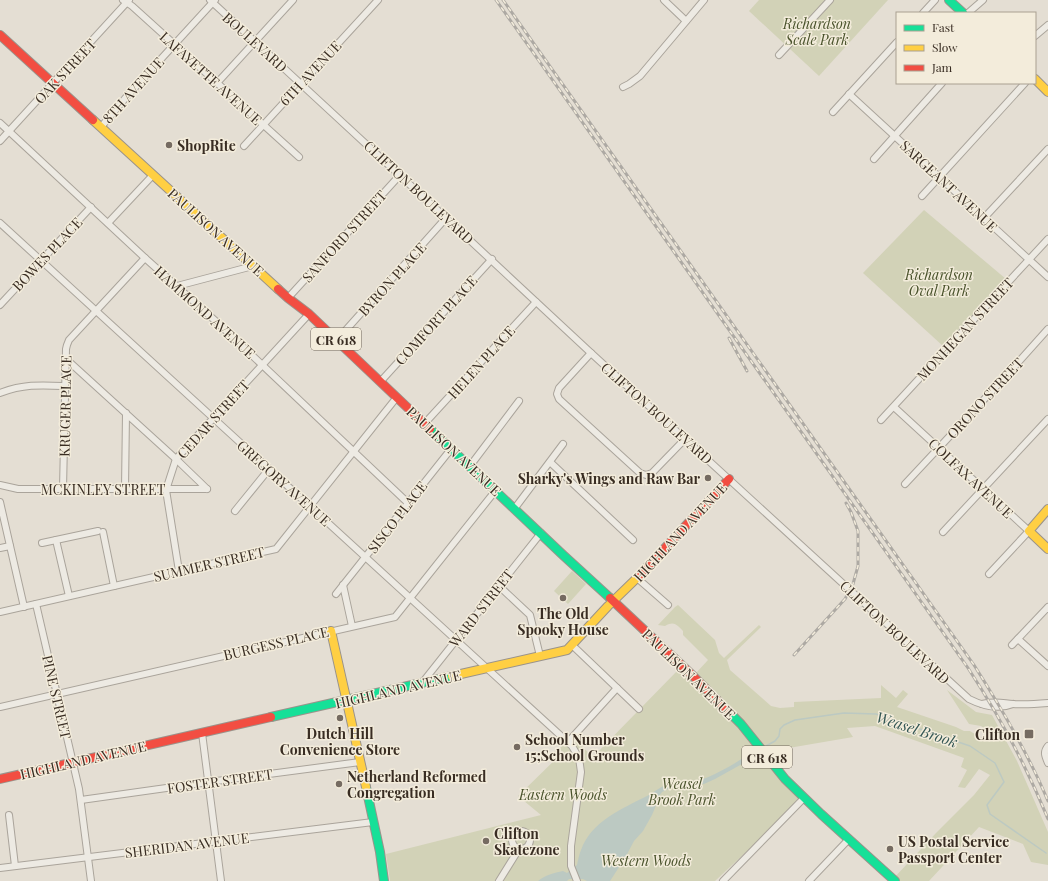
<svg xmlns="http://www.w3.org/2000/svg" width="1048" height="881" viewBox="0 0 1048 881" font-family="'Playfair Display',serif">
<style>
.green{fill:#d2d2b7}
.water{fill:#bcc9c2}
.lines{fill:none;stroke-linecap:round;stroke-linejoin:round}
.stream{stroke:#bcc9c2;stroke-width:1.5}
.street-casing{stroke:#aaa49b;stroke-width:8}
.fast-casing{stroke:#9a938b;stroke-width:10}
.slow-casing{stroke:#9a938b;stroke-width:10}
.jam-casing{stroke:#9a938b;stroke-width:10}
.street{stroke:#edeae3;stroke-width:6}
.fast{stroke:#16e098;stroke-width:8}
.slow{stroke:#ffcf43;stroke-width:8}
.jam{stroke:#f24e42;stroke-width:8}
.rail-casing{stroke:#ada9a3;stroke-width:3}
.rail{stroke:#f3ecdb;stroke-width:1.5;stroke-dasharray:4.5;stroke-linecap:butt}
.poi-dot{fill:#756b61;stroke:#f3ecdb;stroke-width:1.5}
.labels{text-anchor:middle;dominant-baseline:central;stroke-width:3;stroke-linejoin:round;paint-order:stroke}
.shield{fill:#f3ecdb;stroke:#71665a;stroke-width:1}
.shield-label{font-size:13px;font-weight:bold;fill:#392d23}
.park-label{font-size:14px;font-style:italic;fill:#4a532c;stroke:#f3ecdb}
.street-label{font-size:14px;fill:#392d23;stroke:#f3ecdb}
.poi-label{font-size:14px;font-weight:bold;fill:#392d23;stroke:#f3ecdb;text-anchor:start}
.water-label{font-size:15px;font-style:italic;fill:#345754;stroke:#f3ecdb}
</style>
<rect width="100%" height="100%" fill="#e4ded3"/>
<g class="green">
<polygon points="759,0 888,0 819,76 749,11"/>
<polygon points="924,210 1006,279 943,346 863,273"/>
<polygon points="572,571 586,584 568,604 554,591"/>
<path d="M678,605l37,35 4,13 5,5 35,-33 2,2 -34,33 3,10 41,36 9,2 14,-1v-5l87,-4v-13l15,13 7,-8 5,4 -11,13 59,20 8,4h6l11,7 8,-6 -8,-6 -12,-2 -22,-34 29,22 16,3 25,46 31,71v33l-17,-3 -8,-18 -44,-17 -50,54h-34l-2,-2 43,-46 38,-38 16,-20 -11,-6 -14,19 -7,-1 9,-17 -6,-3 3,-9 -89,-32 -28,2 6,9 -76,13 -7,4 34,44 -89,83h-325l-4,-27 155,-39 -23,-19 45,-44 -4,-3 8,-8 5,-4 21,20 85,-87 60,51 -42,-48 12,-13 -25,-25v-4c-7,-7 -9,-10 -18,-5l-7,-1 17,-18z"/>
</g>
<path class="water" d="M754,751l3,3 -15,10 -27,15 -11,5 -34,4 -8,4 -3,4 -2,7 -5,12 -9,16 -9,10 -9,17 -15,23h-23l-4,-2h-14l-2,2h-29c7,-6 16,-8 25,-10l4,2 10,-8c1,-5 2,-10 4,-15 10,-28 40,-41 64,-53 8,-4 16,-11 24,-13 13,-3 25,-2 37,-6 17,-7 33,-17 48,-27z"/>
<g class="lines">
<polyline class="stream" points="766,746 775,741 779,736 780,729 784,725 795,720 844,713 876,714 970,746 995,763 1004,782 987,805 990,814 1046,853"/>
<defs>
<g id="street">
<polyline points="123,0 132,6 299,157"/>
<path d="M210,0l236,218 145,135 378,346c14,7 29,11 44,5"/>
<polyline points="664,0 686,21"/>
<polyline points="923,13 935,0"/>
<polyline points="968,13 983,0"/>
<polyline points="1035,36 1048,25"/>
<polyline points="779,55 830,0"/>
<polyline points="217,83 293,0"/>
<polyline points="623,87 629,84 640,76 704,0"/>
<polyline points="849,94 1048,277"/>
<polyline points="833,112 897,42"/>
<polyline points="0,123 145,258 220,325 408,503"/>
<polyline points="101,127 128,95 215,0"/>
<polyline points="0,141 129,0"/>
<polyline points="244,146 378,0"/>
<polyline points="874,159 942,83"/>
<polyline points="922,196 1025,83"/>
<polyline points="984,218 1048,149"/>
<polyline points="0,223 572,746 579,758 581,772 571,846 571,866 577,881"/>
<polyline points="108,223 153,175"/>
<polyline points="177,286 253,266"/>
<polyline points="288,298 400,175"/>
<polyline points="0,305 91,207"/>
<polyline points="337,340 446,218"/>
<polyline points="591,353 559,388 557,394 559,399 640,473 646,475 652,473 685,439"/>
<polyline points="65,358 176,459 207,489"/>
<polyline points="381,381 492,259"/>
<path d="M0,393c24,-9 40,-8 65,-7"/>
<polyline points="894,407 1029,531 989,574"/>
<polyline points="881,420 1048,239"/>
<polyline points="425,423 536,302"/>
<polyline points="550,462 633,540"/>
<polyline points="470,466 519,401"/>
<polyline points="905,484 1005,377 1048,329"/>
<polyline points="0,485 18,489 207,489"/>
<polyline points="63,489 66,349 67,345 69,340 145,258"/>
<polyline points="125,489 126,413"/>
<polyline points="0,502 24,607"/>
<polyline points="515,508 563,444"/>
<polyline points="235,511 269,469"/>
<polyline points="103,532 114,586"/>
<polyline points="943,532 1048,419"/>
<polyline points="56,540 69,596"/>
<polyline points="42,543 98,531"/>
<polyline points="0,548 10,546"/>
<polyline points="179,571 166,490 176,459 309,314"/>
<polyline points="637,578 668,605"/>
<polyline points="343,585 352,626"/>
<polyline points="499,586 530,615 540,656"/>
<polyline points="336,594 451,449"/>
<polyline points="36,604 79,789 91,881"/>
<polyline points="0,612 276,549 397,397"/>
<polyline points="1018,639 1048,666"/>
<polyline points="572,645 639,709"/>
<polyline points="1012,645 1048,607"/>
<polyline points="422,683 541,533"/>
<path d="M982,704c13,-3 19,-1 31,0 11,1 24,0 35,-1"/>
<polyline points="0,707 395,617 496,490"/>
<polyline points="202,733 221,881"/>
<polyline points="568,742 617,688"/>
<path d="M1048,746c-5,6 -3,10 0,17"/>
<polyline points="81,800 209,782 360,762"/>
<polyline points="9,815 15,866"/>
<circle cx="521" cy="840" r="9"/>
<polyline points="0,868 373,822"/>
<polyline points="499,881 519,849"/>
<polyline points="723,881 804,798"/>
<polyline points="809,881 849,839"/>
</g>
<g id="fast">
<polyline points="949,0 963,13"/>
<polyline points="430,429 563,555 610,598"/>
<polyline points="726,709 741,724 785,779 821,814 895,881"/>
<polyline points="271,717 452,676"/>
<polyline points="366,787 380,852 384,881"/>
</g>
<g id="slow">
<polyline points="1035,79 1048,92"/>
<polyline points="93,120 278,289"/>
<polyline points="1048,509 1029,531 1048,549"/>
<polyline points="331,631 366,787"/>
<polyline points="452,676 567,650 608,606 640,575"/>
</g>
<g id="jam">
<polyline points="0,35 93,120"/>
<polyline points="278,289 288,298 309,314 430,429"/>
<polyline points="640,575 729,479"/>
<polyline points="610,598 693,676 726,709"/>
<polyline points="0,779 271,717"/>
</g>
</defs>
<use href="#street" class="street-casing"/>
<use href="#fast" class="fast-casing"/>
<use href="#slow" class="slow-casing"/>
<use href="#jam" class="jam-casing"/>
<use href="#street" class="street"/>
<use href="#fast" class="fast"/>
<use href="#slow" class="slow"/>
<use href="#jam" class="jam"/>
<defs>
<g id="rail">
<path d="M496,0l472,668c32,49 58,97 80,151"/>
<path d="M503,0l471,665c28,44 54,88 74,136"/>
<polyline points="729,338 747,371"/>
<polyline points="794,655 845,599 853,584 858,566 858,531 851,512 846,503"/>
</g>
</defs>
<use href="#rail" class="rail-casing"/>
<use href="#rail" class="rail"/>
</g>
<g class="poi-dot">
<circle cx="169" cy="145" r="4"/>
<circle cx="708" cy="478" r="4"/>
<circle cx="563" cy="598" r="4"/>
<circle cx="340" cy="718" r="4"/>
<rect x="1024" y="729" width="10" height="10" rx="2"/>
<circle cx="517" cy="747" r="4"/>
<circle cx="339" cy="784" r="4"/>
<circle cx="486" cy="841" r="4"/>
<circle cx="890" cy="849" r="4"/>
</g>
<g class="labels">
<g class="shield">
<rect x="311" y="328" width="50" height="22" rx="3"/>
<rect x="742" y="746" width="50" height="22" rx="3"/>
</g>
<g class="shield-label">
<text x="336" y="339">CR 618</text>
<text x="767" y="757">CR 618</text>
</g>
<g class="park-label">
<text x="817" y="23">Richardson<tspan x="817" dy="16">Scale Park</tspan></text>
<text x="939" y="274">Richardson<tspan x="939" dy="16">Oval Park</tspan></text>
<text x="682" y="783">Weasel<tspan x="682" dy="16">Brook Park</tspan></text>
<text x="563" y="794">Eastern Woods</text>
<text x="646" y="860">Western Woods</text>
</g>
<g class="street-label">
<text transform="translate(255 42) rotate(42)">BOULEVARD</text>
<text transform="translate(65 71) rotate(-47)">OAK STREET</text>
<text transform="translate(310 73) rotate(-47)">6TH AVENUE</text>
<text transform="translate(211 78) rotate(42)">LAFAYETTE AVENUE</text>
<text transform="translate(133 90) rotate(-48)">8TH AVENUE</text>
<text transform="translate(949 186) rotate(43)">SARGEANT AVENUE</text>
<text transform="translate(419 192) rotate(43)">CLIFTON BOULEVARD</text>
<text transform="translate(216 232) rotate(42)">PAULISON AVENUE</text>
<text transform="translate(344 236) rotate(-48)">SANFORD STREET</text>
<text transform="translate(47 254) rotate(-47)">BOWES PLACE</text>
<text transform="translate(392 279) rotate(-48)">BYRON PLACE</text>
<text transform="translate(205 312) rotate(42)">HAMMOND AVENUE</text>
<text transform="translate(436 320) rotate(-48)">COMFORT PLACE</text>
<text transform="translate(965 329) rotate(-47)">MONHEGAN STREET</text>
<text transform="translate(481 362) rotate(-48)">HELEN PLACE</text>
<text transform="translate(985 398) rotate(-47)">ORONO STREET</text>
<text transform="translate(65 406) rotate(-89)">KRUGER PLACE</text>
<text transform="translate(657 413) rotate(42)">CLIFTON BOULEVARD</text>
<text transform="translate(213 419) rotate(-48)">CEDAR STREET</text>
<text transform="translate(454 451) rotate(43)">PAULISON AVENUE</text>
<text transform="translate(971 478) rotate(43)">COLFAX AVENUE</text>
<text transform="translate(284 483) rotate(42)">GREGORY AVENUE</text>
<text x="103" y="489">MCKINLEY STREET</text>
<text transform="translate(397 517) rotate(-52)">SISCO PLACE</text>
<text transform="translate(680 532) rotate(-47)">HIGHLAND AVENUE</text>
<text transform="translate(209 564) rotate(-13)">SUMMER STREET</text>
<text transform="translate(481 608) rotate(-52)">WARD STREET</text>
<text transform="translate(895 632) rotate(43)">CLIFTON BOULEVARD</text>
<text transform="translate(276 643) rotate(-13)">BURGESS PLACE</text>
<text transform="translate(689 674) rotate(44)">PAULISON AVENUE</text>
<text transform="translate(398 689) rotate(-13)">HIGHLAND AVENUE</text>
<text transform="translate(57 697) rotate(77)">PINE STREET</text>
<text transform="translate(83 760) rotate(-13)">HIGHLAND AVENUE</text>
<text transform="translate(220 781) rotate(-8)">FOSTER STREET</text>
<text transform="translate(187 845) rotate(-7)">SHERIDAN AVENUE</text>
</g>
<g class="poi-label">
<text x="177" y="145">ShopRite</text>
<text x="700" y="478" text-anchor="end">Sharky's Wings and Raw Bar</text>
<text x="563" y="613" text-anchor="middle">The Old<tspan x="563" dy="16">Spooky House</tspan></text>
<text x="340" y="733" text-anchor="middle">Dutch Hill<tspan x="340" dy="16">Convenience Store</tspan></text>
<text x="1020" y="734" text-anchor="end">Clifton</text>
<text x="525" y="739">School Number<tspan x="525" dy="16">15;School Grounds</tspan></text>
<text x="347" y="776">Netherland Reformed<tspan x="347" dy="16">Congregation</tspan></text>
<text x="494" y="833">Clifton<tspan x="494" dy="16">Skatezone</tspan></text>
<text x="898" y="841">US Postal Service<tspan x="898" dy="16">Passport Center</tspan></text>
</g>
<g class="water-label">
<text transform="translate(917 729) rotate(18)">Weasel Brook</text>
</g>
</g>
<rect x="896" y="12" width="140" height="72" fill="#f3ecdb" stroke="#a9a091"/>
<rect x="904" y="25" width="20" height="6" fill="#16e098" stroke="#a9a091"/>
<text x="932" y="32" font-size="12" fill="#392d23">Fast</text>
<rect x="904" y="45" width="20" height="6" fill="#ffcf43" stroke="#a9a091"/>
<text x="932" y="52" font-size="12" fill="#392d23">Slow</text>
<rect x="904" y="65" width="20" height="6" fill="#f24e42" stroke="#a9a091"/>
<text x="932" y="72" font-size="12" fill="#392d23">Jam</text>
</svg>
